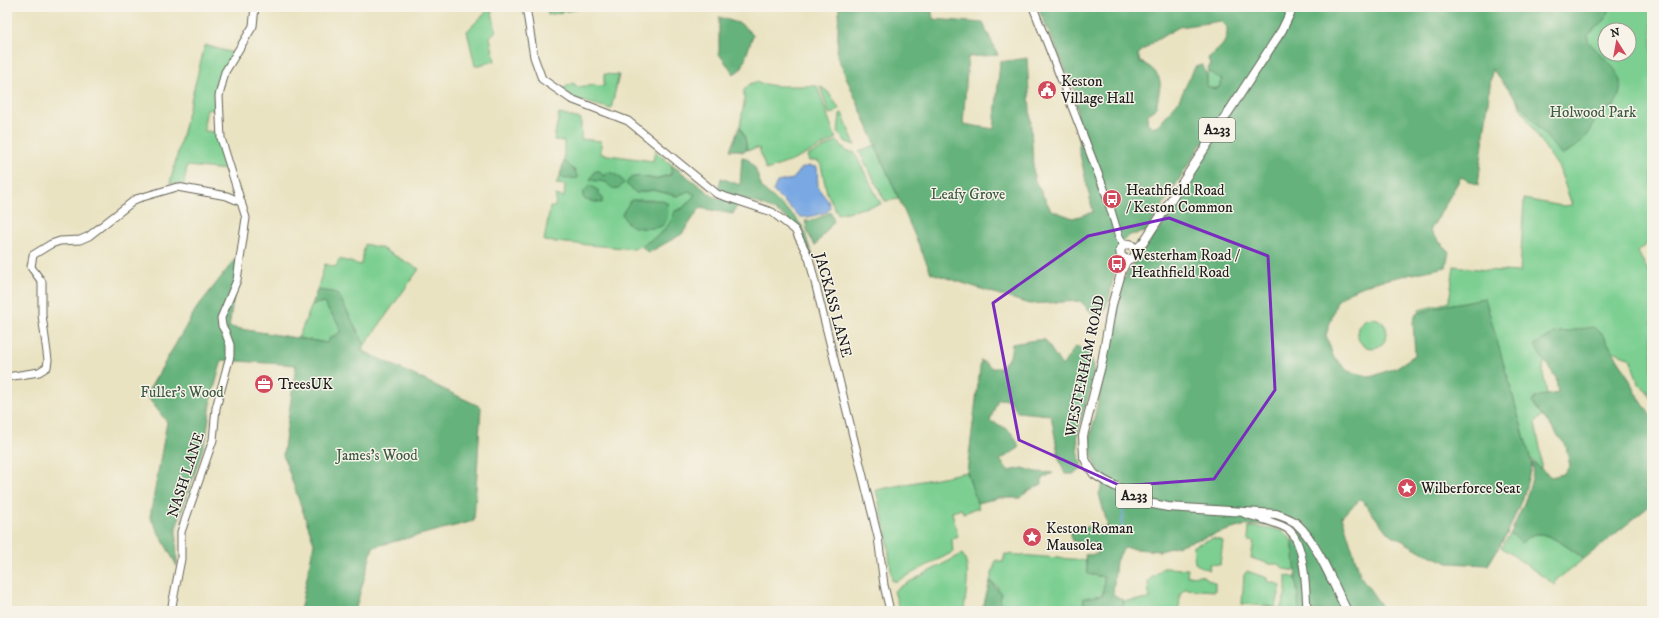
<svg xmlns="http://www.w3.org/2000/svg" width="1659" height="618" viewBox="0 0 1659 618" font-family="'IM FELL DW Pica',serif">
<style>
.green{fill:#7ccf91;stroke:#4c7656;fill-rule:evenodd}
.forest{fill:#65b27b;stroke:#40674c;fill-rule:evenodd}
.water{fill:#79a8e3;stroke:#4a6280}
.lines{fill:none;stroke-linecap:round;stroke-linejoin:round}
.stream{stroke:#79a8e3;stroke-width:1.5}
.secondary-casing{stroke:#646256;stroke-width:9}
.primary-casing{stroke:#646256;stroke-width:10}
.secondary{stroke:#fff;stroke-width:7}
.primary{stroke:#fff;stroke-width:8}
.marked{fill:none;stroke:#7b2cbf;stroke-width:3;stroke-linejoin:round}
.labels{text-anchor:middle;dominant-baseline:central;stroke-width:3;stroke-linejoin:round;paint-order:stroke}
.shield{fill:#f7f3e8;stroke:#5e5c59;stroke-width:1}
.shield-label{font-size:14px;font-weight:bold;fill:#1c1c1c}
.poi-label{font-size:15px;fill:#1c1c1c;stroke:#f7f3e8;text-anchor:start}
.park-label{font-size:15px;fill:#3e5b45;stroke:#f7f3e8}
.street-label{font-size:15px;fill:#1c1c1c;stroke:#f7f3e8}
</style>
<rect width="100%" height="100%" fill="#f7f3e8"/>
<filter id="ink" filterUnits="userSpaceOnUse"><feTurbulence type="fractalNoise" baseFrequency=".025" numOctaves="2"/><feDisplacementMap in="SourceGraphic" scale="8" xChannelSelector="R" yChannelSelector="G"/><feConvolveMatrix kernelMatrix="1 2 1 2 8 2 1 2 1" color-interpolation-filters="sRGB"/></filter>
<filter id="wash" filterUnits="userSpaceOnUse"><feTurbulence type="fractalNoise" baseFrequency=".012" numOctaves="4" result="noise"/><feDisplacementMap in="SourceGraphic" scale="16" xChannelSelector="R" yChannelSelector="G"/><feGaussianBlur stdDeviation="0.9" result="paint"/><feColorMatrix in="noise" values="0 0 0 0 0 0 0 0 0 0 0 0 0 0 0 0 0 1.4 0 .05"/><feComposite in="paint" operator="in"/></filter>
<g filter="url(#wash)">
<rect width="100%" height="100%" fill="#eae3c2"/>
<g class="green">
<polygon points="491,7 496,31 490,37 495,61 475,66 467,31"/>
<polygon points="547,7 577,7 578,9 548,15"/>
<path d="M1499,7h153v233l-14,12 14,26v123l-5,-10 -9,-8 -8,-25 -17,-7 -12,-18 -67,12 10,15 -1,13 4,22 -11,2 -4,5 10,13 -7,9 6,28v17l-11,-11 -23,-84 -86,-55 -2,-9 30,-8 5,-36 31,4 35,2 4,-73 38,7 10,-1 -13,-37 -25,-37 -48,-84zM1605,30h24v24h-24z"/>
<polygon points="205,45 233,53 219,81 217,111 207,109 204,124 205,131 216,132 227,170 187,166 184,185 170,183"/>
<polygon points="1209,72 1223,80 1219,87 1215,89 1207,86 1207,73"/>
<polygon points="604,74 619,75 611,109 575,99 562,89 573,83 578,87 591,85 604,86"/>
<polygon points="755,82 775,86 817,86 836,139 792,161 766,170 759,148 747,150 745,138 740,126 744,103 744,90 750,84"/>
<polygon points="820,86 828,92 839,108 835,113 829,114"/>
<polygon points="842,113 855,145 846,142 838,133 840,114"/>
<polygon points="559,114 581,119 581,139 601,141 601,154 653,161 655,151 672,165 671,174 655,179 639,176 630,178 636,193 653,190 677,196 689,191 695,195 683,208 675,211 673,219 659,236 634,249 544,241 550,207 555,207 556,195 564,197 565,185 556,184 564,169 564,141 554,140"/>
<polygon points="837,141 848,152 854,152 881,204 838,214 827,193 821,165 818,161 809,161 807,156"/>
<polygon points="875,145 899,199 885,201 859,151"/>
<polygon points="365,244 381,248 419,269 365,345 339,296 317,290 325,264 336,267 339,259 361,265"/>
<polygon points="323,302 338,323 341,332 330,338 327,343 298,338 312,305"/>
<circle cx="1372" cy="333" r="15"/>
<polygon points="967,472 979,508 963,513 962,509 952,512 958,536 952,539 953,552 897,581 892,581 887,536 876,490"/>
<path d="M1249,527c41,2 43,2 47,44l-11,-2 -7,-5h-8l-19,-6 3,-17h-6z"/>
<path d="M1511,533l10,10c5,-4 12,-10 19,-9 12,1 34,17 44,25l-28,21 -1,5 -54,-38z"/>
<polygon points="1213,538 1223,541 1220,565 1209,564 1210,570 1199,566 1195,563 1193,546"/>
<path d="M962,554c10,10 3,44 2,57h-64l-6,-20 2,-2z"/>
<polygon points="1005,554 1085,560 1088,574 1104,577 1103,595 1084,598 1083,611 995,611 1000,608 998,587 990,581 996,560 1003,562"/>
<polygon points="1163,568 1188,569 1187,576 1201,575 1215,583 1215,591 1185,589 1180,594 1179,611 1123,611 1124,601 1149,599 1148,581"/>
<polygon points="1247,571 1267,578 1267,581 1281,585 1276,607 1242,604 1244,575"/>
<polygon points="1286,575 1296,578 1299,611 1280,609 1286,592"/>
</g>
<g class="forest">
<path d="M839,7h92l2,12 50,4 15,32 -30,2 -5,67 31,5 6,-67 27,-4 7,121 17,31 22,8 20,-6 -14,-62 -3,-56 -38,-87h573l-6,13 -17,15v6c18,22 45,33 26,65 -26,9 -15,17 -29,32 -6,7 -16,12 -23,18l-70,-87 -14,116 -17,-8 -31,54 19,21 -3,15 -72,15 -25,10 -12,9 -11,34 7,21 15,15 23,6 26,-10 18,-12 -2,-33 3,-8 26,-8 43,-8 47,166 -8,30 -16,38 -20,33 -39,-2 -27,-11 -35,-20 -26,-33 -19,17 19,61 24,34h-86l-8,-88 -49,3 -82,25 -36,-3 -8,13 -3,33 11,7 -1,10h-40l1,-13 19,-3 1,-18 -16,-3 -3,-19 13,-1 -1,-10 -25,-3 -2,-14h38l-9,-33 6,-16 -9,-10 -7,-26 17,-78 9,-54 7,-28 12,-19 29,-39 5,-12h8l4,-19 29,-44 -7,-6 -56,89 -16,3 -10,8 -11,56 -9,22 -20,-20 -51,3 -98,-31 -94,-217zM1221,21l6,6c1,17 -7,21 -19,31l2,7 -2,3 1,4 14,8 -4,7 -4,2 -8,-3c0,-8 0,-14 -5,-21l-7,2 -17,35 -20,23 -6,2 -5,-5 1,-8 8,-6c1,-4 5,-24 4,-26 -1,-9 -12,-18 -20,-20l-2,-8 17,-13 24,-14z"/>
<polygon points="719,17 741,24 753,35 742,68 734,74 719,54"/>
<polygon points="740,126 745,138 747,150 741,152 740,150 730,150"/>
<path d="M742,157l5,1 8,10 7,20 32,28 9,11 10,31 -4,-3c-4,-9 -8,-20 -14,-28 -16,-22 -53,-27 -77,-35l3,-14 19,7z"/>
<polygon points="564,161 575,171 578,178 564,179 560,175"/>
<path d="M672,165l42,32 24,6 -5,11 -33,-6 -18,26 -34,19 -7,-7c16,-9 29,-17 34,-35l8,-3 12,-13 -6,-4 -12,5 -24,-6 -17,3 -10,-9 4,-6 9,-2 16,3 16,-4z"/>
<path d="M595,171h5l4,6v-2l5,-3 11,5 4,6c-6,8 -12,7 -18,-1l-16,-2z"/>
<polygon points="590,185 599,191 599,195 603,198 602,203 585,200 583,197 584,191"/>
<path d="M631,200h30l6,3c1,7 2,16 -4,22 -4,4 -22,4 -28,2 -7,-1 -10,-7 -13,-13z"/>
<polygon points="831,212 834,221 815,246 808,233 805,221 814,220"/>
<polygon points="240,253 229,327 327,343 330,338 341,332 338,323 323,302 312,305 317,290 333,292 339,296 365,345 361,350 481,407 474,521 373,547 355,611 300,611 314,543 283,455 296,365 222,360 212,396 206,439 176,528 177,566 150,517 167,422 146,395 196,309"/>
<path d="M1593,327l8,6 22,34 16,31 13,20v86l-68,55c-10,-8 -32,-24 -44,-25 -8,-1 -14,5 -19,9l-10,-10c7,-18 26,-52 21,-71l19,15 12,-3 7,-8 -4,-20 -34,-44 4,-5 22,-4 -2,-15 -22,-33 21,-12z"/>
<path d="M1036,340h9l17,26 14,-20c35,12 8,56 3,80 -3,13 -1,31 4,43l-10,5h-8l-6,-15 -8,-44 -34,-3 -7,-12 -12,-1 -8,22c15,6 25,10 29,27l-19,12 9,11 14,-3 13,4 17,1 -11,6v5l-14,7 -8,7h-21l-22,5 -10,-31 14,-112 11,8h8l10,-11 2,-13z"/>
<polygon points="990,581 1001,593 1000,608 995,611 982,611"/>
</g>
<polygon class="water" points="808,166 817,167 818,188 828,201 830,207 827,212 809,217 800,217 773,191 777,182 793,179 802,168"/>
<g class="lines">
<polyline class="stream" points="1121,493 1121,505 1124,516 1121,521 1124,531 1127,532"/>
</g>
</g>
<g filter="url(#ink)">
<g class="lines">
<defs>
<g id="secondary">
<polyline points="526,7 534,57 542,79 571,99 628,121 717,194 772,212 795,230 809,258 878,537 884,585 890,611"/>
<polyline points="1033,7 1106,194 1119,237 1124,245"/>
<polyline points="7,377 39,372 47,367 48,360 42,315 42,282 31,267 33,255 51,244 60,241 80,240 89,236 136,199 177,187 227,196 241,202"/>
<path d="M1245,514c10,3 37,10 44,16 16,13 17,61 18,81"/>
<polyline points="171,611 181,559 181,532 213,440 216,408 230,356 230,345 225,331 222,326 221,318 237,280 246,218 221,138 219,96 225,72 253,26 255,7"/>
</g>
<g id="primary">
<polyline points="1136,249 1130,244 1124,245 1120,250 1121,256 1127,260 1135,257 1136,249 1143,243 1282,30 1293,7"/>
<path d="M1127,260l-5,10 -10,35 -10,57 -19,74 1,21 4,8 6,9 11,7 43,22 20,4 108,7c8,3 17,5 22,11 18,16 37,63 49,86"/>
</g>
</defs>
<use href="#secondary" class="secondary-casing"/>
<use href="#primary" class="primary-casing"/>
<use href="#secondary" class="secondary"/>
<use href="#primary" class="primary"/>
</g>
</g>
<path class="marked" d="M1169,218l99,38 7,134 -61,89 -93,7 -102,-46 -26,-137 95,-67z"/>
<defs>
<symbol id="civic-disc" viewBox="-11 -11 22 22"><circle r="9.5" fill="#d1495b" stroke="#f7f3e8"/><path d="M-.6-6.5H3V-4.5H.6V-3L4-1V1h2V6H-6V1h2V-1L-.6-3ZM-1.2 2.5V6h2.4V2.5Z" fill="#fff"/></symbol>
<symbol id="bus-disc" viewBox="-11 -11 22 22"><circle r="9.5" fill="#d1495b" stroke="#f7f3e8"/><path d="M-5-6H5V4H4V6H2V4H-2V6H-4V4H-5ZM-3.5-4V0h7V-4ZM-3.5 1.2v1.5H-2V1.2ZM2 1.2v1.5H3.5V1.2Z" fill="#fff"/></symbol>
<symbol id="office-disc" viewBox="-11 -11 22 22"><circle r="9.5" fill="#d1495b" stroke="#f7f3e8"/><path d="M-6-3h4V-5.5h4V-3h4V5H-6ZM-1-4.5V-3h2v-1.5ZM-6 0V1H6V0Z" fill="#fff"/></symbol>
<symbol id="sight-disc" viewBox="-11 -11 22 22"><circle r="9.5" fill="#d1495b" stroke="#f7f3e8"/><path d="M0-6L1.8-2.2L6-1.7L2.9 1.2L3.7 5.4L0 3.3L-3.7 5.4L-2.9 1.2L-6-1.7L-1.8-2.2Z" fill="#fff"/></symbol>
</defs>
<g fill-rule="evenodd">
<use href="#civic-disc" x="1036" y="79" width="22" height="22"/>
<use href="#bus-disc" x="1101" y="188" width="22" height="22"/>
<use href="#bus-disc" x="1106" y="253" width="22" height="22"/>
<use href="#office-disc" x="253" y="373" width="22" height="22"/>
<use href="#sight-disc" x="1396" y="477" width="22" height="22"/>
<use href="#sight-disc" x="1021" y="526" width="22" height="22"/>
</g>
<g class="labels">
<g class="shield">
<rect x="1199" y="118" width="36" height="24" rx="3"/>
<rect x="1116" y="484" width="36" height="24" rx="3"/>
</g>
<g class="shield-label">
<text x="1217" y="130">A233</text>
<text x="1134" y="496">A233</text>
</g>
<g class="poi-label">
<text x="1061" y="81">Keston<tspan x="1061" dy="17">Village Hall</tspan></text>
<text x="1126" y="190">Heathfield Road<tspan x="1126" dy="17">/ Keston Common</tspan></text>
<text x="1131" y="255">Westerham Road /<tspan x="1131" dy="17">Heathfield Road</tspan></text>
<text x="278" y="384">TreesUK</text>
<text x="1421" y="488">Wilberforce Seat</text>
<text x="1046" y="528">Keston Roman<tspan x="1046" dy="17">Mausolea</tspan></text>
</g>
<g class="park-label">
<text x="1593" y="112">Holwood Park</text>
<text x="968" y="194">Leafy Grove</text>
<text x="182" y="392">Fuller's Wood</text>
<text x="377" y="455">James's Wood</text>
</g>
<g class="street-label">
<text transform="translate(833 305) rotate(75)">JACKASS LANE</text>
<text transform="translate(1085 366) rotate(-78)">WESTERHAM ROAD</text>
<text transform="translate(186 475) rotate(-72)">NASH LANE</text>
</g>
</g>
<rect width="1659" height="618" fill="none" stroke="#f7f3e8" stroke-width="24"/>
<g transform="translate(1617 42) rotate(349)"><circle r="19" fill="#f7f3e8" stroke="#9f9d96"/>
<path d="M0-3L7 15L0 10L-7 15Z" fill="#d1495b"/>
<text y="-6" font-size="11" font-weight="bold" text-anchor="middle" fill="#1c1c1c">N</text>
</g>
</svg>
